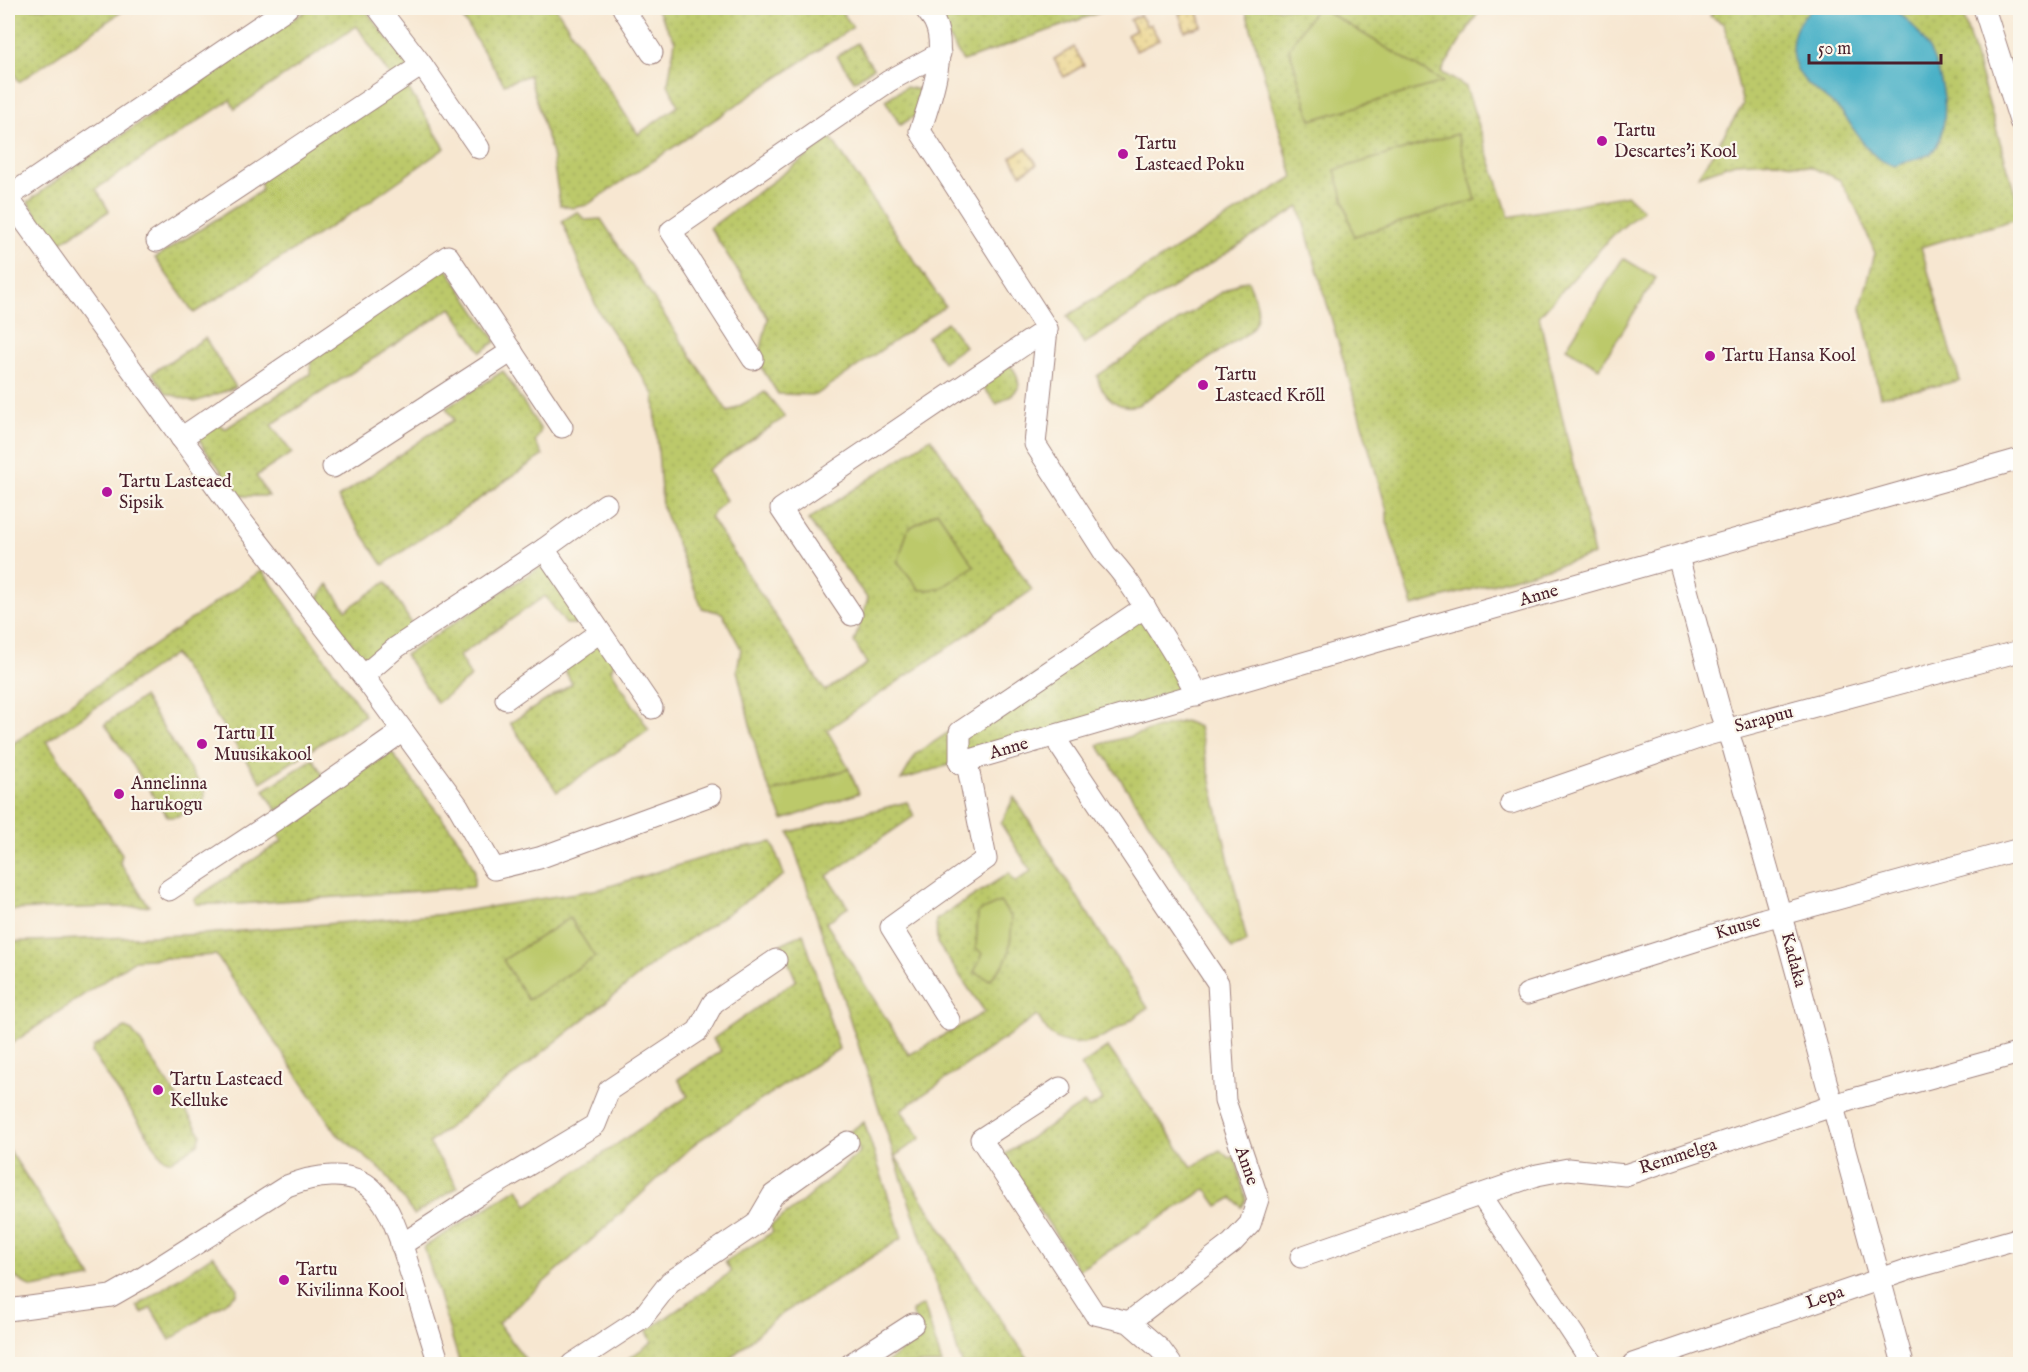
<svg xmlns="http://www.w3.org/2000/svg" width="2028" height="1372" viewBox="0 0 2028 1372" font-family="'IM FELL English',serif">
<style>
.grass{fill:url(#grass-dots);stroke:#83744b;stroke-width:1.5}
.sand{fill:url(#sand-dots);stroke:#9c7c64;stroke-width:1.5}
.green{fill:#bcc96b;stroke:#83744b;stroke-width:1.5}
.water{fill:#48b1c7;stroke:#496879;stroke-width:1.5}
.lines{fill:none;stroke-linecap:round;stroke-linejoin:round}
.street-casing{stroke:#a0837e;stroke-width:23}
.street{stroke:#fff;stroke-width:21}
.poi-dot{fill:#b5179e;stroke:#fbf7ec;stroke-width:2}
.labels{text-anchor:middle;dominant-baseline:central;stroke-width:4.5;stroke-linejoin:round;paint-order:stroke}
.poi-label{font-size:18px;fill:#4a1f2b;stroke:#fbf7ec;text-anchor:start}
.street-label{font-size:18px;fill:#4a1f2b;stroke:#fbf7ec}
</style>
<defs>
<pattern id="grass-dots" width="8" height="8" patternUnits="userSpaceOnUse" patternTransform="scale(1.5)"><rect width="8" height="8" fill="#bcc96b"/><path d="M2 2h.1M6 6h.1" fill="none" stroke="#a3ac5d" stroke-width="1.8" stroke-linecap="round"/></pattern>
<pattern id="sand-dots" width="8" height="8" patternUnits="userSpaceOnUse" patternTransform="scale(1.5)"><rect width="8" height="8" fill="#eeda9e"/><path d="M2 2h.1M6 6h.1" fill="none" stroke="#cebb88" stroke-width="1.8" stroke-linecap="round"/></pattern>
</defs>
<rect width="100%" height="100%" fill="#fbf7ec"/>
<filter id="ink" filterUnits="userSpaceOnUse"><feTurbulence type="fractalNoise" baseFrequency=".0167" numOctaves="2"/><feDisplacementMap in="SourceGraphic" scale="12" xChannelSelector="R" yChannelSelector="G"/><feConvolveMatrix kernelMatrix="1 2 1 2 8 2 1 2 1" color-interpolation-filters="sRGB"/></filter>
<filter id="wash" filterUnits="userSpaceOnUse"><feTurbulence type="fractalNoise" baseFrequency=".008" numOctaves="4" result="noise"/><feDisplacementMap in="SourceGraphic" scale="24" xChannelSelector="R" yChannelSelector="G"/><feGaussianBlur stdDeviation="1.35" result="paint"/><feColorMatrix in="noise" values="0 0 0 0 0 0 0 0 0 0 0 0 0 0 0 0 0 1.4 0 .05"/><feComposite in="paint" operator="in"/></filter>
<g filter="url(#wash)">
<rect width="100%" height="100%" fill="#f7e7d1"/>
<g class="grass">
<polygon points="8,8 127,8 19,82 8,62"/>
<polygon points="310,8 364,8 410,67 400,75 445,148 360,208 194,313 155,258 261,191 261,167 392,79 357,26 235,109 230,100 96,189 109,211 57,245 28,202 69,171"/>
<polygon points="465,8 556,8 638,134 678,106 668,84 675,41 656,8 839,8 853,27 587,205 572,208 560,205 552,154 529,75 504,84 459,12"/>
<polygon points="930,8 1112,8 963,61"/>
<polygon points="1245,8 1481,8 1441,72 1466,87 1509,217 1627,195 1643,210 1612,236 1539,316 1594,555 1413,606 1387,522 1387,511 1299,207 1084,344 1067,316 1293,177"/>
<polygon points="1715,8 1961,8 2020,210 2020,218 1921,247 1960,381 1880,397 1861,307 1875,253 1857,210 1840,180 1811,167 1776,161 1735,163 1698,176 1743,105 1724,24 1710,16"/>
<polygon points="857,43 873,68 854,81 837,56"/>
<polygon points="906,87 919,90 922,95 922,112 900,125 885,100"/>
<polygon points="831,138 945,306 816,395 778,394 758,362 768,318 710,228"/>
<polygon points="577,212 586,220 601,219 728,412 765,392 785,417 707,470 726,500 710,517 825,691 867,664 854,642 868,599 808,520 931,438 1032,590 827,730 849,769 771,792 761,770 737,670 741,649 722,613 702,608 662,506 654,394 598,311 562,221"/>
<polygon points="445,266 496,341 481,352 451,308 271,425 292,453 256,476 269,496 240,496 204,448 197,435 210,416 225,429 310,374 311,356"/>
<path d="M1248,281c8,19 17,35 0,52l-110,72c-20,6 -36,-9 -41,-29l120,-81 23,-13z"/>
<polygon points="947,322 965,346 943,362 927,337"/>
<polygon points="205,338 236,387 195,402 166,393 152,373"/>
<path d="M1007,364c9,5 11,13 12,23l-7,8 -15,9 -19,-23z"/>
<polygon points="503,371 541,430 535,442 543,455 383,565 338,498 427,436 454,420 446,408"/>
<polygon points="546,563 580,620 576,624 566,624 545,596 459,656 471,677 437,703 405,655"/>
<polygon points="262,570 365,715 261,782 174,654 47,741 122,854 120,863 149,906 8,910 8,747"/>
<polygon points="386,582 415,629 365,661 317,599 328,584 346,610"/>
<polygon points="1142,604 1198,687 901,780 916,754"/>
<polygon points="606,632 619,651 611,670 649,730 557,792 510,723 572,684 561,663"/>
<path d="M143,697l62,95 -1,7c-10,7 -25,22 -37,17l-62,-92z"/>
<polygon points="1184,721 1199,727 1247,942 1232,949 1098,745"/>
<polygon points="391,752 462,844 474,869 474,887 240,904 196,904 194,899 282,841 276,832"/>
<polygon points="313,759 326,780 277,811 264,790"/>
<path d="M1014,797l134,211c-26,18 -65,51 -97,27 -5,-4 -9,-13 -14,-19l-136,94 20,28 -26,18 83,131 54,77h-70l-173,-532 118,-30 7,14 -87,60 21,31 -22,16 83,132 76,-43 -48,-69 -1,-23 73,-47 6,9 16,-11 -30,-47z"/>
<polygon points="772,842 784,875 657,961 429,1143 458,1187 414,1215 385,1173 337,1134 216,955 135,960 8,1046 8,942 205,934 446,914 600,889 732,849"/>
<polygon points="803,933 839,1049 698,1141 606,1227 498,1323 529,1364 460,1364 424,1247 518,1188 527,1205 688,1096 678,1079 721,1051 713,1039 796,980 781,944"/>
<polygon points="125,1028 132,1031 141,1043 201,1134 198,1144 171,1161 163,1158 92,1053 93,1047"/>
<polygon points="1108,1047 1192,1167 1220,1150 1229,1158 1235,1156 1246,1200 1242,1207 1232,1198 1218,1206 1206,1189 1079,1270 1004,1155 1084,1103 1089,1109 1103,1100 1081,1066"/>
<polygon points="864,1122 902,1238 785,1312 766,1326 724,1364 621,1364 652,1342 647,1331 731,1272 725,1262 773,1232 770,1226 800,1204 860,1152 850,1131"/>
<polygon points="8,1148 92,1278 32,1288 8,1273"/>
<polygon points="213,1255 238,1289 237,1294 170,1340 151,1308 142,1313 137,1306"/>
<polygon points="924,1305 942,1364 885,1364 921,1336 912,1311"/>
</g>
<g class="sand">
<polygon points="1197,8 1202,26 1185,31 1179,13"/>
<polygon points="1140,15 1147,26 1150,24 1159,40 1136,51 1127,35 1136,30 1130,20"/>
<polygon points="1074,47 1084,65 1064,77 1054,59"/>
<polygon points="1026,148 1037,164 1021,174 1011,157"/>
</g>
<g class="green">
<polygon points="1316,8 1321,8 1443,82 1311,120 1289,48"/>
<polygon points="1457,134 1476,200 1354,236 1335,170"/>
<polygon points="1623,258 1656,278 1599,368 1566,348"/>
<polygon points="937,511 974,566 940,589 920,590 898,562 908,529"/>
<polygon points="849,769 859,793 783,820 771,792"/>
<polygon points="1000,902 1012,918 1011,935 1008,956 1003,965 990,980 974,972 983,954 976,948 978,912"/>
<polygon points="570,918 595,957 528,1000 503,960"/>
</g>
<path class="water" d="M1813,8c13,0 69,-3 78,1 43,20 72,106 40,145l-36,12c-27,-7 -36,-31 -51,-51 -11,-14 -27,-21 -39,-34 -20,-23 -16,-55 8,-73z"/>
</g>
<g filter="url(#ink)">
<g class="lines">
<defs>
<g id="street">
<polyline points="378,8 422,65 479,148"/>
<polyline points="623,8 652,53"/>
<path d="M925,8c3,5 8,10 10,15 13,27 -6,82 -15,108l127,198 -12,115 71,111c19,19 32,41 46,64 16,25 32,49 45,76"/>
<polyline points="1984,8 2020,121"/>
<polyline points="8,197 287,8"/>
<polyline points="8,198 237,515 363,676 458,806 494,869 539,858 711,795"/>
<polyline points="157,241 422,65"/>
<polyline points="753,359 671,231 889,81 940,53"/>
<polyline points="181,438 448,256 562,427"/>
<polyline points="333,467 512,351"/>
<polyline points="544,549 652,708"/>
<polyline points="1678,557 1721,714 1733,747 1785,930 1903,1364"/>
<polyline points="852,615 781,509 1047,329"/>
<polyline points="363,676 397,647 544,549 606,504"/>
<polyline points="506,699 600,632"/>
<polyline points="1058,735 1060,746 1218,983 1225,1101 1258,1199 1250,1224 1232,1243 1129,1322"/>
<polyline points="960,763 1413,631 2020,459"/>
<polyline points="960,763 960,732 1145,607"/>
<polyline points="1511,803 1707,735 2020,651"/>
<polyline points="169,890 277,819 403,731"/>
<polyline points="1527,994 1764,919 2020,849"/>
<polyline points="949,1020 891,927 986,859 968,768 960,763"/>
<polyline points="1060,1088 981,1139 1095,1314 1129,1322 1160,1349 1171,1364"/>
<polyline points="1481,1195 1593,1364"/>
<polyline points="401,1245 478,1195 595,1125 609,1090 698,1031 713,1003 776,960"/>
<polyline points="1301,1257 1537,1175 1568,1169 1625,1175 1853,1099 2020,1053"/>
<path d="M8,1310l103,-14 28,-16 148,-94c25,-10 65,-18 86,4 21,20 30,60 39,87 9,29 18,58 27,87"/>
<polyline points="572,1364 642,1318 670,1282 756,1224 773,1195 848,1142"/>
<polyline points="851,1364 913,1324"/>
<polyline points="1633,1364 1907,1270 2020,1238"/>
</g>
</defs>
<use href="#street" class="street-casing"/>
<use href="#street" class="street"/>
</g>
</g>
<g class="poi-dot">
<circle cx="1602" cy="141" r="6"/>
<circle cx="1123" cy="154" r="6"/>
<circle cx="1710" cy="356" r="6"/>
<circle cx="1203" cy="385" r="6"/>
<circle cx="107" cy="492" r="6"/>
<circle cx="202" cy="744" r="6"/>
<circle cx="119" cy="794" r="6"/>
<circle cx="158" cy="1090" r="6"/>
<circle cx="284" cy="1280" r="6"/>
</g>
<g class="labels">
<g class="poi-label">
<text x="1614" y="131">Tartu<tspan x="1614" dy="21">Descartes'i Kool</tspan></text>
<text x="1135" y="144">Tartu<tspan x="1135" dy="21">Lasteaed Poku</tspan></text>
<text x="1722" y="356">Tartu Hansa Kool</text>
<text x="1215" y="375">Tartu<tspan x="1215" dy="21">Lasteaed Krõll</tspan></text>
<text x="119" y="482">Tartu Lasteaed<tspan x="119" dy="21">Sipsik</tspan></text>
<text x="214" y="734">Tartu II<tspan x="214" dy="21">Muusikakool</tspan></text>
<text x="131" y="784">Annelinna<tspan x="131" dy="21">harukogu</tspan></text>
<text x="170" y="1080">Tartu Lasteaed<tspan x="170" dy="21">Kelluke</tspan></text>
<text x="296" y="1270">Tartu<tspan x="296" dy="21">Kivilinna Kool</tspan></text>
</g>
<g class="street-label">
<text transform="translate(1539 596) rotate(-16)">Anne</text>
<text transform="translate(1764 720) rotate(-15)">Sarapuu</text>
<text transform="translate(1009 749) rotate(-16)">Anne</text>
<text transform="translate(1738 928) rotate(-17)">Kuuse</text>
<text transform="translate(1793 960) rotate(75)">Kadaka</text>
<text transform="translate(1678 1157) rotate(-18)">Remmelga</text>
<text transform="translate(1246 1166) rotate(71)">Anne</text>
<text transform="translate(1825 1298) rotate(-19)">Lepa</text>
</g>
</g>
<rect width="2028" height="1372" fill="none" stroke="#fbf7ec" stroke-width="30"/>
<path d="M1809 54v9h132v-9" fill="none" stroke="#4a1f2b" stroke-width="3"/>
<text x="1818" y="54" font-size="18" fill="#4a1f2b" stroke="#fbf7ec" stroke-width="4.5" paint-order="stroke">50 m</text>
</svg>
